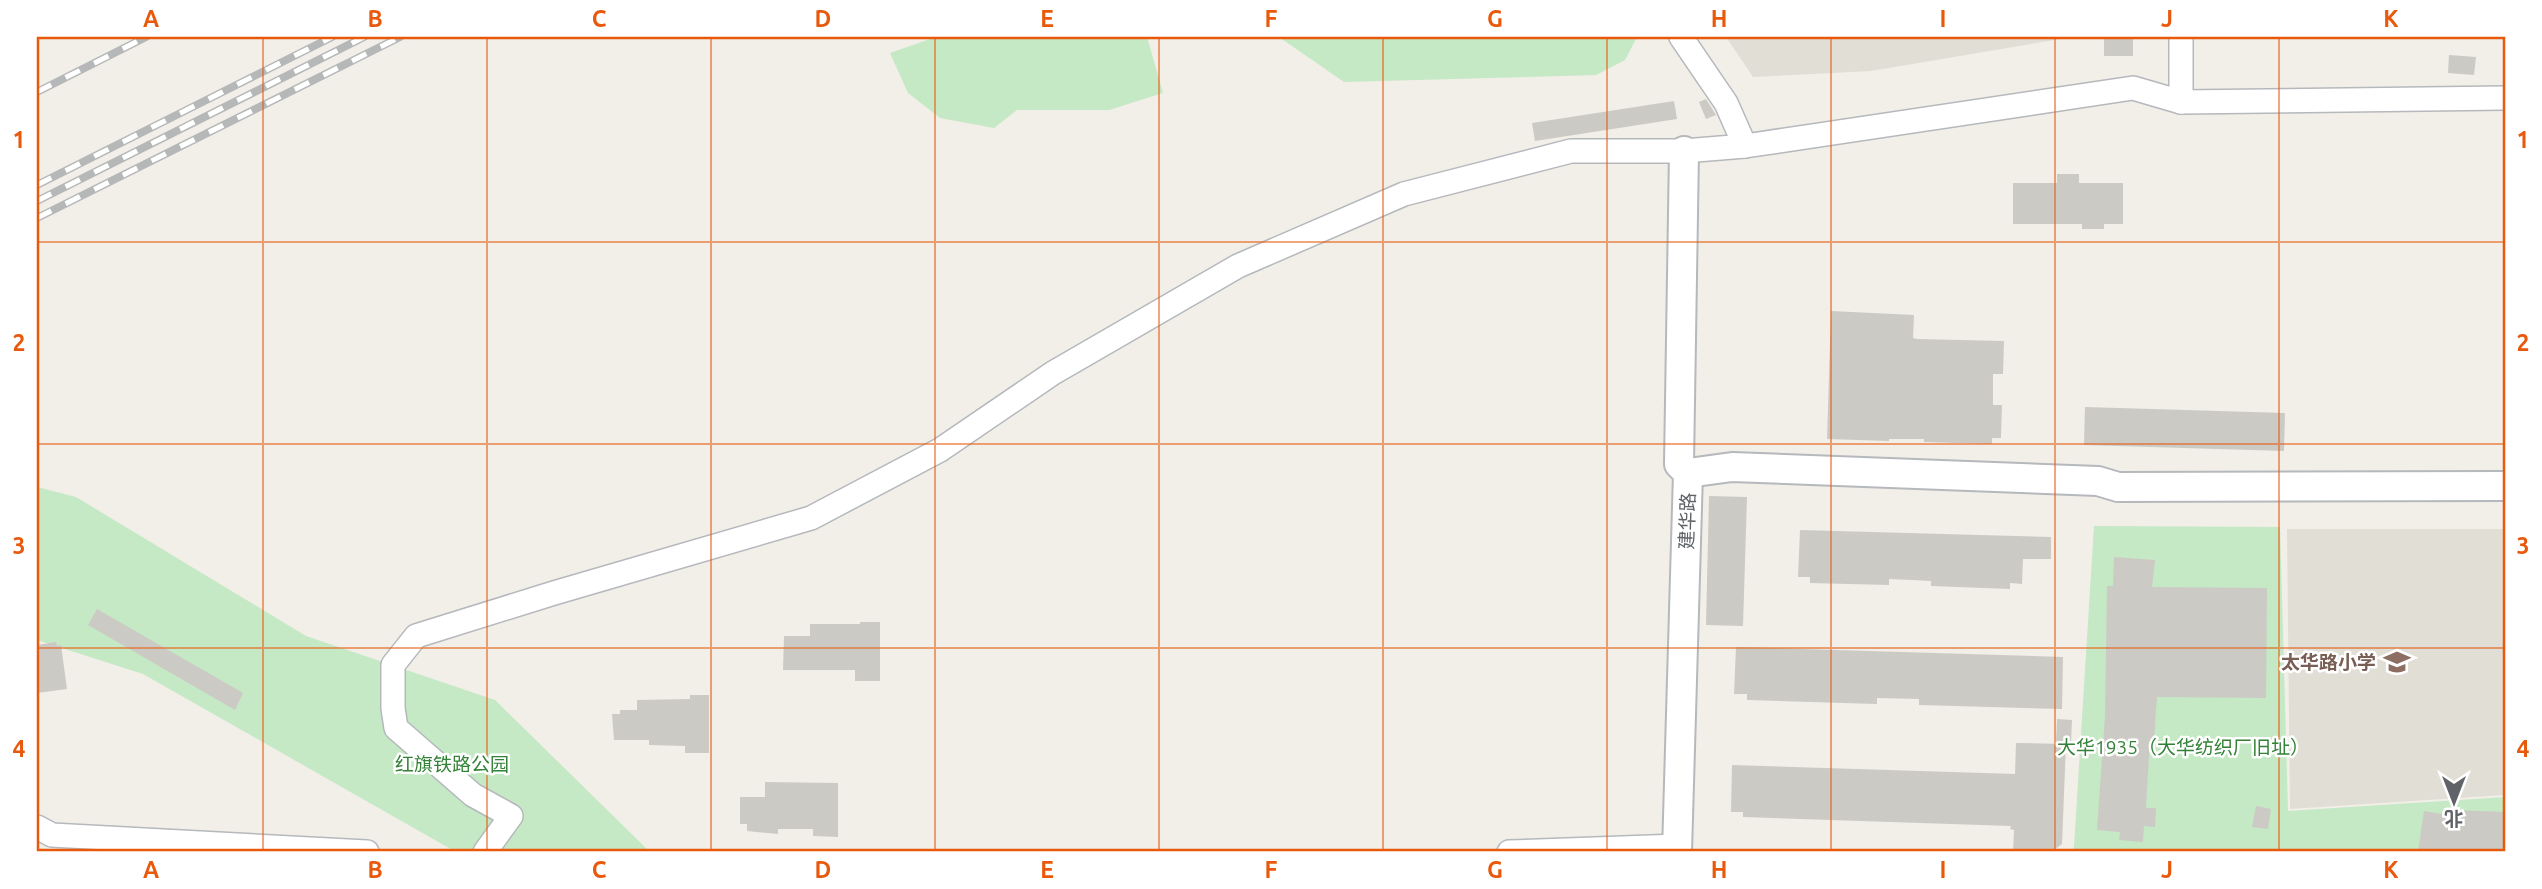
<svg xmlns="http://www.w3.org/2000/svg" width="2542" height="889" font-family="Ubuntu,'Noto Sans SC',sans-serif">
	<style>
		.education { fill: #e1ded6 }
		.green { fill: #c5e8c5 }
		.building { fill: #cccac5 }
		.lines { fill: none; stroke-linecap: round; stroke-linejoin: round }
		.minor-casing { stroke: #b5b8bc; stroke-width: 26 }
		.tertiary-casing { stroke: #b5b8bc; stroke-width: 32 }
		.minor { stroke: #fff; stroke-width: 23 }
		.tertiary { stroke: #fff; stroke-width: 28 }
		.rail-casing { stroke: #b6b7b8; stroke-width: 8 }
		.rail { stroke: #fff; stroke-width: 5; stroke-dasharray: 16; stroke-linecap: butt }
		.grid { fill: none; stroke: #e8590c; stroke-width: 2; stroke-opacity: 0.55 }
		.labels { text-anchor: middle; dominant-baseline: central; stroke-width: 5; stroke-linejoin: round; paint-order: stroke }
		.street-label { font-size: 19px; fill: #5f6368; stroke: #fff }
		.education-label { font-size: 19px; font-weight: bold; fill: #785e54; stroke: #fff; text-anchor: end }
		.park-label { font-size: 19px; fill: #348238; stroke: #fff }
		.neatline { fill: none; stroke: #e8590c; stroke-width: 2.5 }
		.grid-label { font-size: 23px; text-anchor: middle; font-weight: bold; fill: #e8590c }
	</style>
	<rect width="100%" height="100%" fill="#f1efe8"/>
	<g class="education">
		<polygon points="1726,37 2072,37 1871,71 1753,77"/>
		<polygon points="2287,529 2505,529 2505,795 2290,809"/>
	</g>
	<g class="green">
		<polygon points="936,37 1147,37 1163,93 1109,110 1017,110 994,128 940,118 908,93 890,53"/>
		<polygon points="1279,37 1637,37 1625,60 1596,75 1344,82"/>
		<polygon points="37,487 76,497 306,636 495,700 650,852 456,852 143,674 37,640"/>
		<polygon points="2094,526 2280,527 2288,811 2505,797 2505,852 2071,852 2074,847"/>
	</g>
	<g class="building">
		<rect x="2104" y="38" width="29" height="18"/>
		<polygon points="2449,55 2476,57 2474,75 2448,73"/>
		<polygon points="1706,99 1716,115 1706,119 1699,102"/>
		<polygon points="1674,101 1677,119 1535,141 1532,123"/>
		<polygon points="2057,174 2079,174 2079,183 2123,183 2123,224 2104,224 2104,229 2082,229 2082,224 2013,224 2013,183 2057,183"/>
		<polygon points="1831,311 1914,315 1913,338 1917,339 2004,341 2003,374 1993,374 1993,405 2002,405 2001,438 1992,438 1992,444 1924,442 1924,439 1889,439 1889,441 1827,439"/>
		<polygon points="2085,407 2285,413 2284,451 2084,445"/>
		<polygon points="1709,496 1747,497 1743,626 1706,625"/>
		<polygon points="1800,530 2051,537 2051,559 2023,559 2022,584 2010,583 2010,589 1931,586 1931,581 1912,580 1889,579 1889,585 1810,583 1810,577 1798,577"/>
		<polygon points="2114,557 2155,560 2152,587 2267,588 2266,698 2157,697 2154,740 2150,740 2146,808 2156,808 2155,827 2144,826 2143,842 2119,840 2120,832 2097,830 2105,716 2107,586 2113,586"/>
		<polygon points="97,609 243,693 235,710 88,625"/>
		<polygon points="860,622 880,622 880,681 855,681 855,670 783,670 784,636 810,636 810,624 860,624"/>
		<polygon points="56,642 57,646 61,645 67,689 37,693 37,645"/>
		<polygon points="1736,647 2063,657 2062,709 1919,705 1919,699 1877,698 1877,704 1747,700 1747,694 1734,694"/>
		<polygon points="690,695 709,695 709,753 685,753 685,746 649,745 649,740 614,740 612,714 620,714 620,710 637,710 637,700 690,699"/>
		<polygon points="2057,719 2072,720 2071,743 2056,743"/>
		<polygon points="2016,743 2066,744 2062,844 2051,852 2013,852 2014,830 2010,829 2011,826 1743,817 1743,812 1731,812 1732,765 2015,774"/>
		<polygon points="765,782 838,783 838,837 813,836 813,829 778,829 778,834 747,831 747,824 740,824 740,797 765,797"/>
		<polygon points="2256,806 2271,809 2268,829 2252,827"/>
		<polygon points="2455,810 2505,812 2505,852 2418,852 2424,811 2454,816"/>
	</g>
	<g class="lines">
		<g class="minor-casing">
			<g id="minor">
				<polyline points="1681,37 1726,103 1745,146"/>
				<polyline points="2181,37 2181,102"/>
				<polyline points="37,827 52,835 367,852"/>
				<polyline points="485,852 511,816 473,795 396,728 393,708 393,665 416,636 554,593 811,518 940,450 1053,373 1238,266 1404,194 1571,151 1684,151 1745,146 2133,88 2181,102 2505,98"/>
				<polyline points="1509,852 1678,846"/>
			</g>
		</g>
		<g class="tertiary-casing">
			<g id="tertiary">
				<polyline points="1688,473 1732,467 2098,481 2118,487 2505,486"/>
				<polyline points="1677,852 1688,473 1679,464 1684,151"/>
			</g>
		</g>
		<use href="#minor" class="minor"/>
		<use href="#tertiary" class="tertiary"/>
		<g class="rail-casing">
			<g id="rail">
				<polyline points="37,92 146,37"/>
				<polyline points="37,185 332,37"/>
				<polyline points="37,201 364,37"/>
				<polyline points="37,218 400,37"/>
			</g>
		</g>
		<use href="#rail" class="rail"/>
	</g>
	<path class="grid" d="M263,37V852M487,37V852M711,37V852M935,37V852M1159,37V852M1383,37V852M1607,37V852M1831,37V852M2055,37V852M2279,37V852M37,242H2505M37,444H2505M37,648H2505"/>
	<defs>
		<g id="school-bare" transform="scale(2.1)"><path d="M0-5L7-2L0 1L-7-2ZM-4 1L0 2.5L4 1V4Q0 6-4 4Z" fill="#8d6e63" stroke="#fff" stroke-width="2.5" paint-order="stroke"/></g>
	</defs>
	<g fill-rule="evenodd">
		<use href="#school-bare" x="2397" y="662"/>
	</g>
	<g class="labels">
		<g class="street-label">
			<text transform="translate(1687 521) rotate(-88)">建华路</text>
		</g>
		<g class="education-label">
			<text x="2376" y="662">太华路小学</text>
		</g>
		<g class="park-label">
			<text x="2183" y="747">大华1935（大华纺织厂旧址）</text>
			<text x="452" y="764">红旗铁路公园</text>
		</g>
	</g>
	<rect width="2542" height="889" fill="none" stroke="#ffffff" stroke-width="77"/>
	<g transform="translate(2454 802) rotate(180)" stroke="#ffffff" stroke-width="5" paint-order="stroke">
	<path d="M0-5L12 26L0 18L-12 26Z" fill="#5f6368"/>
	<text y="-10" font-size="19" font-weight="bold" text-anchor="middle" fill="#5f6368">北</text>
	</g>
	<rect x="38" y="38" width="2466" height="812" class="neatline"/>
	<g class="grid-label">
		<text x="151" y="27">A</text>
		<text x="375" y="27">B</text>
		<text x="599" y="27">C</text>
		<text x="823" y="27">D</text>
		<text x="1047" y="27">E</text>
		<text x="1271" y="27">F</text>
		<text x="1495" y="27">G</text>
		<text x="1719" y="27">H</text>
		<text x="1943" y="27">I</text>
		<text x="2167" y="27">J</text>
		<text x="2391" y="27">K</text>
		<text x="19" y="148">1</text>
		<text x="2523" y="148">1</text>
		<text x="19" y="351">2</text>
		<text x="2523" y="351">2</text>
		<text x="19" y="554">3</text>
		<text x="2523" y="554">3</text>
		<text x="19" y="757">4</text>
		<text x="2523" y="757">4</text>
		<text x="151" y="878">A</text>
		<text x="375" y="878">B</text>
		<text x="599" y="878">C</text>
		<text x="823" y="878">D</text>
		<text x="1047" y="878">E</text>
		<text x="1271" y="878">F</text>
		<text x="1495" y="878">G</text>
		<text x="1719" y="878">H</text>
		<text x="1943" y="878">I</text>
		<text x="2167" y="878">J</text>
		<text x="2391" y="878">K</text>
	</g>
</svg>
